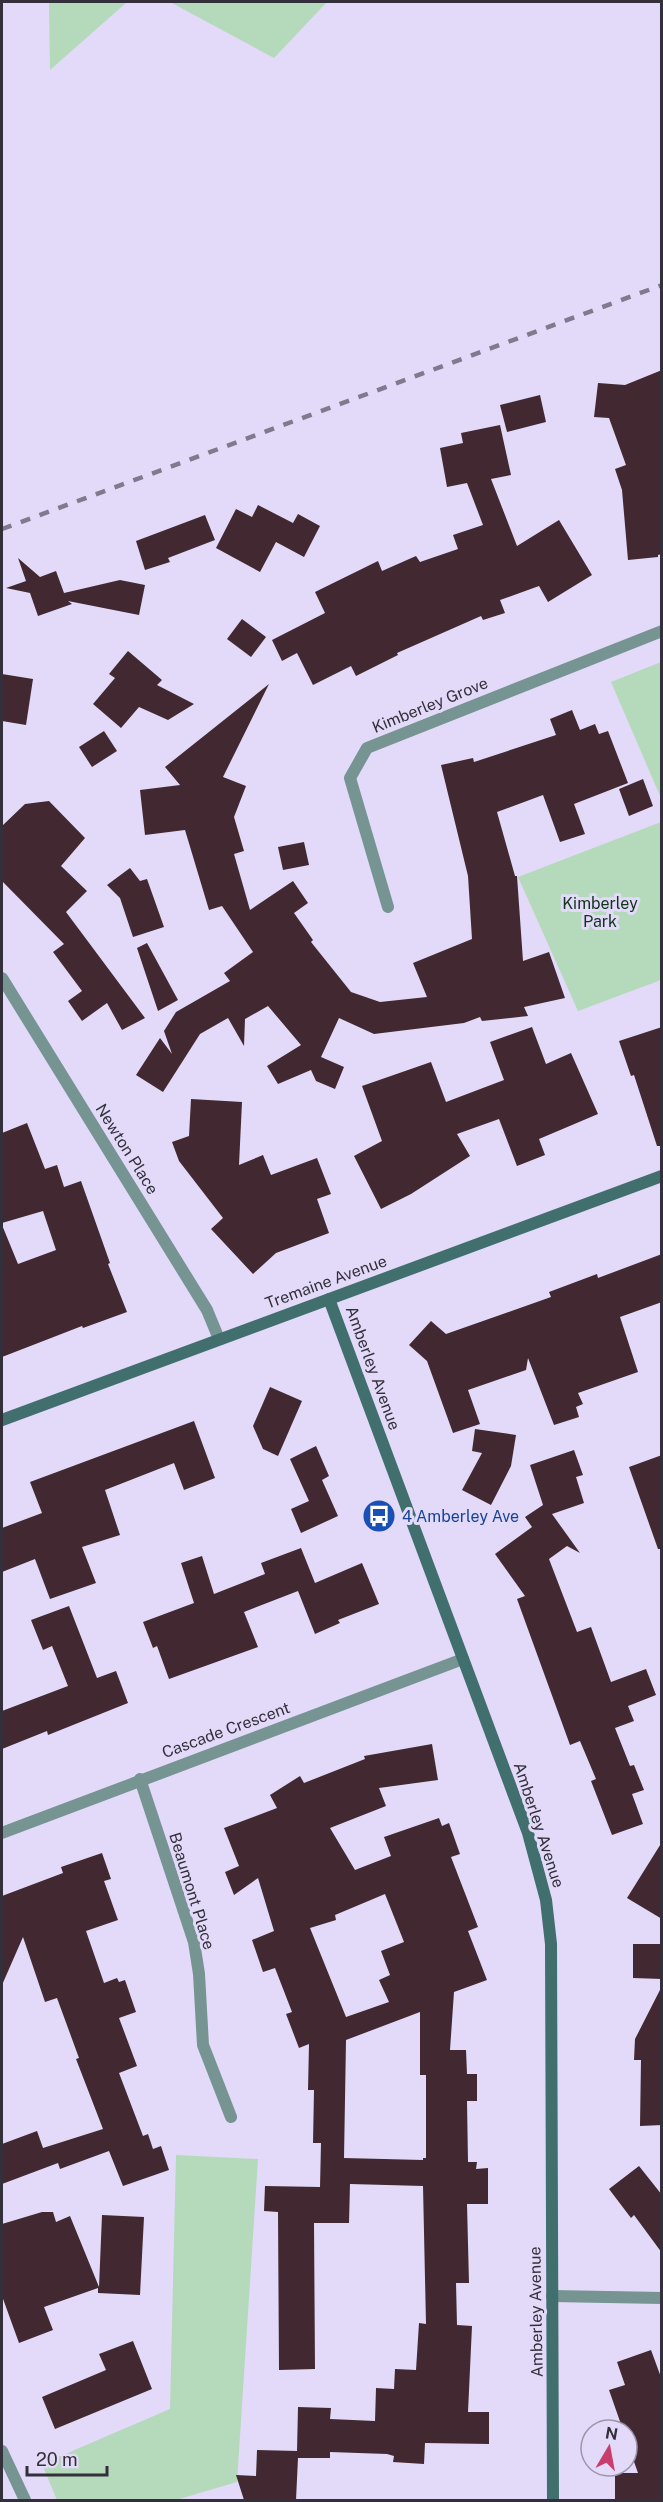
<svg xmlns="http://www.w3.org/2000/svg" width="663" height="2502" font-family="'Public Sans',sans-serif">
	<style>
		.green { fill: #b5d9bb }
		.building { fill: #422931; fill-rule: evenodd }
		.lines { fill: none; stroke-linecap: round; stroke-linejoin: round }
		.street { stroke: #759492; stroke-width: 12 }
		.secondary { stroke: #406f6e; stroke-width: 12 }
		.rail { stroke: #807a8e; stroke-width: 4.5; stroke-dasharray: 10 10; stroke-linecap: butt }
		.labels { text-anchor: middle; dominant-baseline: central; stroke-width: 6; stroke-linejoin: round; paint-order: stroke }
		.street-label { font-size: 16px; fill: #33303b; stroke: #e2daf8 }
		.park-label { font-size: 16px; fill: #0f341a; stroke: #e2daf8 }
		.transit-label { font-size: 16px; fill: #164399; stroke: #e2daf8; text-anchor: start }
	</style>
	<rect width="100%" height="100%" fill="#e2daf8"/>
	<g class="green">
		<polygon points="49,2 127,2 50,70"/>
		<polygon points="170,2 327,2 274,58"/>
		<polygon points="661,662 661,798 611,682"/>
		<polygon points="661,822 661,980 578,1011 518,877"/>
		<polygon points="176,2155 258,2159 237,2482 176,2500 57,2500 42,2464 170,2409"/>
	</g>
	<g class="building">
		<polygon points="662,370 662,554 658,555 658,557 628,560 622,490 615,469 626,465 609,418 594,417 598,383 625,385"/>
		<polygon points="540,395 546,422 507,432 500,405"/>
		<polygon points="500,425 511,475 491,479 517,546 559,520 592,575 548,602 539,586 500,600 505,613 483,620 481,616 397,653 398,655 356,676 351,666 313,685 297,653 282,661 272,640 325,613 315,592 378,561 382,571 416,556 420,562 458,549 453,535 483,525 467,483 447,487 440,448 463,443 461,433"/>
		<polygon points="258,505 293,523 298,514 320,526 304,557 276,542 260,572 216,548 236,509 252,517"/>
		<polygon points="205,515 215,540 168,558 170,562 145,570 136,541"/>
		<polygon points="18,558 40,577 56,571 64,593 120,580 145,585 139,615 68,601 72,604 38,616 30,593 6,588 26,581"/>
		<polygon points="242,619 266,637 251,657 227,639"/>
		<polygon points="128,651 162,680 157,685 194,704 168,720 139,707 121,728 93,704 115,678 109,674"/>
		<polygon points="2,674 33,679 26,725 2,721"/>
		<polygon points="269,684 223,777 246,786 234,817 244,851 234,854 250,910 293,881 308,903 294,913 313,940 311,942 351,992 380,1002 427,997 413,963 472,939 468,876 441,765 473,758 474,762 556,735 550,719 572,710 580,730 595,724 599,734 608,731 628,783 574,804 585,834 560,842 543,795 497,812 515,876 517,876 523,961 549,952 565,998 524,1007 528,1016 482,1021 480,1017 464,1023 374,1034 339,1018 321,1057 344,1067 335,1089 316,1081 311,1070 278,1084 267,1066 301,1045 268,1006 245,1019 244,1046 228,1018 200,1034 163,1092 136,1075 160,1038 172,1054 164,1031 176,1012 230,981 224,973 253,952 222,906 209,910 185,830 145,835 140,790 180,785 165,767"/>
		<polygon points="104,731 117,751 92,767 79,747"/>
		<polygon points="643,779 653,806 629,816 619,789"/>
		<polygon points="49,801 85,838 61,866 87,891 66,912 145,1018 122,1030 107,1003 82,1021 68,1001 82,991 53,952 64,944 2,881 2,826 25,804"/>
		<polygon points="304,842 309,865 283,870 278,847"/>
		<polygon points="130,868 140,881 147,879 164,927 133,937 120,898 107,885"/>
		<polygon points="147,943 178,1000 158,1011 137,948"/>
		<polygon points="532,1027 546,1064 571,1053 598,1114 539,1139 545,1155 517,1166 499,1119 457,1134 470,1156 411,1194 381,1209 354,1156 382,1141 362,1086 431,1062 446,1102 504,1080 490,1042"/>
		<polygon points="662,1027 662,1146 657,1146 634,1075 631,1076 619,1041"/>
		<polygon points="191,1099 242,1102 239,1165 263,1155 271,1175 317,1158 331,1194 317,1199 329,1233 276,1253 253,1274 211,1229 223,1218 179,1161 172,1142 189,1136"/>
		<polygon points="27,1123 45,1169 57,1165 64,1187 81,1181 110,1263 108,1264 127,1312 83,1328 82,1326 2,1357 2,1225 18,1264 56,1250 43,1211 2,1223 2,1133"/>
		<polygon points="662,1254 662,1302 620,1317 638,1372 578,1393 583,1404 576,1407 579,1417 554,1425 528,1358 526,1370 468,1390 480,1424 453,1433 427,1361 409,1345 431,1321 446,1334 551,1297 549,1292 597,1274 598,1278"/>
		<polygon points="270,1387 302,1401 278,1456 263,1449 253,1426"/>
		<polygon points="194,1421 215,1478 184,1490 174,1463 105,1490 120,1535 82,1547 96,1583 50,1599 35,1559 2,1572 2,1528 42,1513 30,1482"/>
		<polygon points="475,1429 516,1435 511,1466 491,1505 462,1490 482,1453 472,1451"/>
		<polygon points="316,1446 329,1476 322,1480 338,1516 301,1533 291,1509 309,1501 290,1459"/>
		<polygon points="574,1450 583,1475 576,1477 584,1503 552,1514 580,1553 567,1546 549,1559 577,1632 591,1627 611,1682 646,1669 656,1695 628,1706 634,1721 615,1728 630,1766 634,1765 644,1790 632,1794 643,1824 612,1835 591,1781 596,1779 580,1741 570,1745 517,1599 525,1596 495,1554 532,1527 525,1517 543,1505 530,1465"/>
		<polygon points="662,1455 662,1549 658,1549 629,1467"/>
		<polygon points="301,1548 315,1583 362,1563 379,1604 338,1620 340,1623 315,1634 298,1591 244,1612 258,1647 169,1679 157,1646 153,1648 143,1622 194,1603 181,1563 202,1556 214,1594 265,1574 261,1563"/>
		<polygon points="69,1606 97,1678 116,1671 128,1703 48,1735 47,1731 2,1749 2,1711 68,1686 52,1646 43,1650 31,1620"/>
		<path d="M432,1744L438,1780L379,1788L386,1806L330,1828L355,1870L391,1856L384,1837L439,1818L442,1826L449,1823L460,1854L451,1857L478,1927L468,1931L487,1980L454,1992L450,2050H466L467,2074H477V2101H467L468,2162H477L476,2169L488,2168V2204H467L469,2283H456L457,2325L472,2326L468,2412H489V2444L425,2443L424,2464L393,2462L394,2456L387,2454L330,2452V2458H298L296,2500H244L236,2475L256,2476L257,2450L297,2451L298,2407L331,2408L330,2419L375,2421L376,2388L394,2389L395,2369L416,2370L419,2323L426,2324L423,2186L350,2184L349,2223H314L315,2369L279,2370L278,2212L264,2211L265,2186L320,2187L321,2143H313L314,2090H308L309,2044L299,2048L286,2014L292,2012L275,1968L263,1972L252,1940L274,1931L258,1878L234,1895L225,1872L239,1866L224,1828L277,1808L270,1795L300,1776L304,1783L365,1759L364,1756ZM385,1894L404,1942L381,1951L390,1975L379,1980L389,2002L346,2017L310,1928L336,1920L335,1915ZM420,2012V2075H426V2158H423V2160L344,2158L346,2040Z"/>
		<polygon points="662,1842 662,1919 627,1898"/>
		<polygon points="102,1853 111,1879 104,1881 118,1920 86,1931 104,1983 117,1978 119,1982 125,1980 136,2012 119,2018 137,2066 119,2073 143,2136 148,2134 153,2149 161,2146 169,2170 123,2186 109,2151 60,2169 58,2163 2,2184 2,2144 37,2131 43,2148 103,2129 76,2059 79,2058 57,1998 45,2002 23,1937 2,1985 2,1896 63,1873 61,1867"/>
		<polygon points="633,1944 662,1944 662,1979 633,1978"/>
		<polygon points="662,1986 662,2125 640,2126 641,2060 634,2060 635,2039"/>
		<polygon points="639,2166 662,2195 662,2253 634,2215 631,2218 609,2189"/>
		<polygon points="42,2212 53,2212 56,2222 70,2216 99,2287 102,2215 144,2217 140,2295 98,2293 98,2288 44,2307 53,2330 19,2343 2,2296 2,2224"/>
		<polygon points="133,2341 152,2389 55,2429 42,2397 106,2370 99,2354"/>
		<polygon points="651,2350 662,2380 662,2500 615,2500 615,2473 638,2473 627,2442 627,2430 623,2430 609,2390 625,2385 617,2362"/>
	</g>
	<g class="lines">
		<g class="street">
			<polyline points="388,907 350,778 367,748 662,631"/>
			<polyline points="2,978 207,1310 219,1339"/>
			<polyline points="140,1779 194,1942 199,1974 203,2045 231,2117"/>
			<polyline points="2,1833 463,1659"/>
			<polyline points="552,2296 662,2298"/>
			<polyline points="2,2451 25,2500"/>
		</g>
		<g class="secondary">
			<polyline points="329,1299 528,1833 546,1900 551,1944 553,2500"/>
			<polyline points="2,1420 662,1176"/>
		</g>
		<polyline class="rail" points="2,529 662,285"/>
	</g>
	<defs>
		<g id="bus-disc" transform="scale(1.725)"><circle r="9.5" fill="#1a4fb4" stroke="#e2daf8"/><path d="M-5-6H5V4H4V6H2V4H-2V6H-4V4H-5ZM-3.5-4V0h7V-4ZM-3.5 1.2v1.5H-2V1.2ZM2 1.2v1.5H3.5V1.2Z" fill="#fff"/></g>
	</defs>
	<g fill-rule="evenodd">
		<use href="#bus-disc" x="379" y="1516"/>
	</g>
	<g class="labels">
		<g class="street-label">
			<text transform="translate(430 705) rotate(-22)">Kimberley Grove</text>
			<text transform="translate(127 1149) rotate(58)">Newton Place</text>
			<text transform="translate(326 1282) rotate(-20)">Tremaine Avenue</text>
			<text transform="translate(373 1368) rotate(70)">Amberley Avenue</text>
			<text transform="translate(226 1730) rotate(-20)">Cascade Crescent</text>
			<text transform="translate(539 1825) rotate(72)">Amberley Avenue</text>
			<text transform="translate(192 1891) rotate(73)">Beaumont Place</text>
			<text transform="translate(536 2312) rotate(-91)">Amberley Avenue</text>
		</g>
		<g class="park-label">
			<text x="600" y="903">Kimberley<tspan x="600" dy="18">Park</tspan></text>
		</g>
		<g class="transit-label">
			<text x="402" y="1516">4 Amberley Ave</text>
		</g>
	</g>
	<rect width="663" height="2502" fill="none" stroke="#33303b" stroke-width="6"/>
	<g transform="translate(609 2448) rotate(10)"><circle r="28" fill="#e2daf8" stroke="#9c96ac" stroke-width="1.5"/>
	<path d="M0-4.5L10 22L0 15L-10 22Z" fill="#c93d6d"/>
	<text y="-9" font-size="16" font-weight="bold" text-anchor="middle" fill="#33303b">N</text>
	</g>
	<path d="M27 2466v9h80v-9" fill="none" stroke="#33303b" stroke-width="3"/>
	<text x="36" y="2466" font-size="18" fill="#33303b" stroke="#e2daf8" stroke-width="4.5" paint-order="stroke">20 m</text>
</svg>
